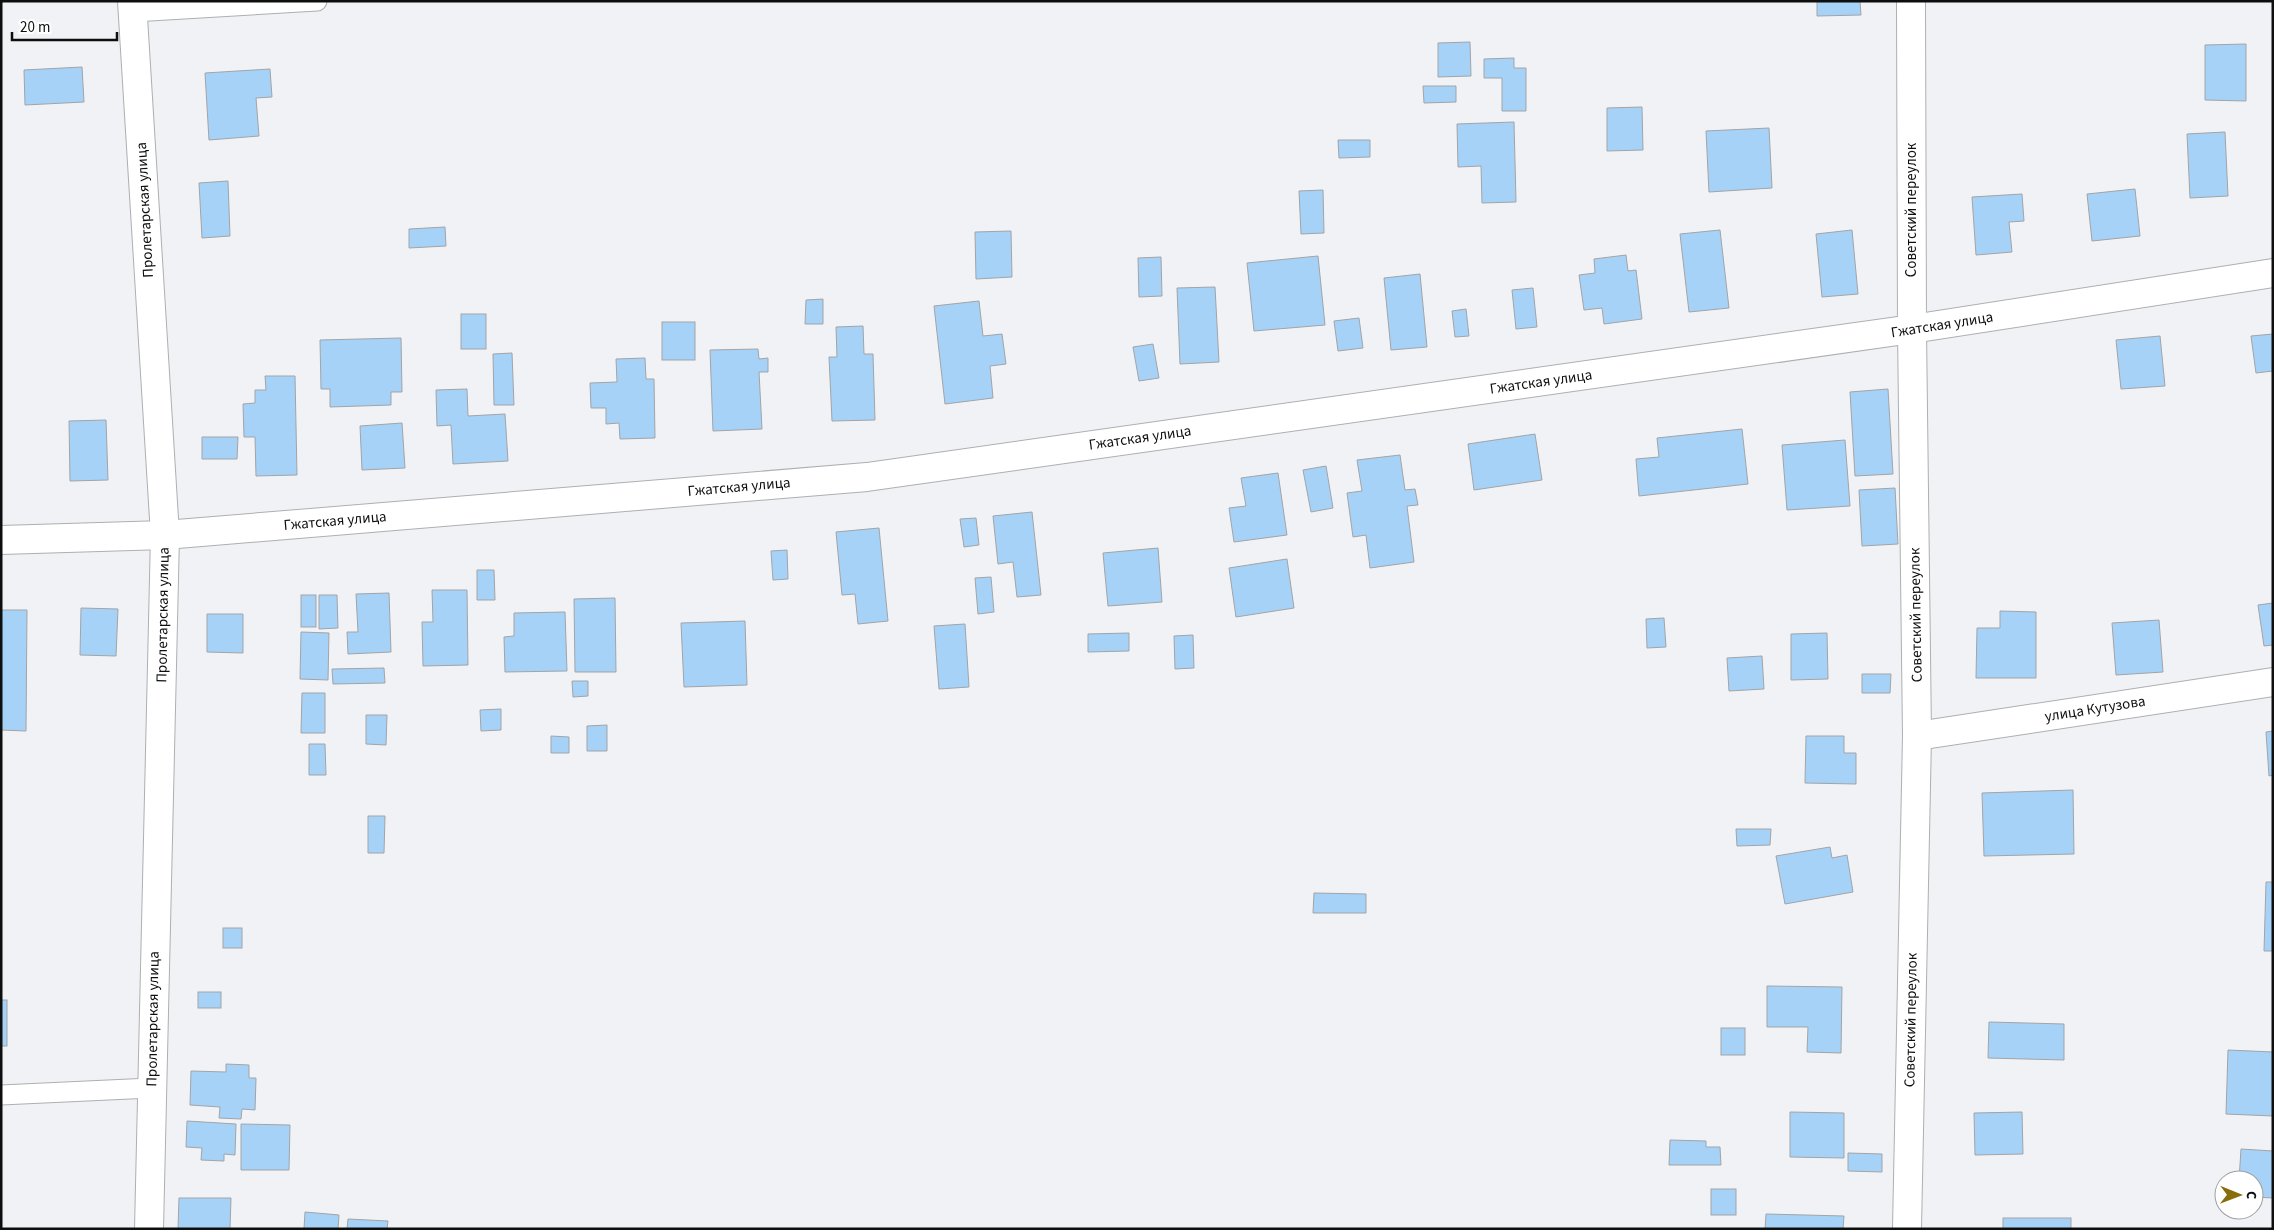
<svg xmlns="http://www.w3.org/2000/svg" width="2274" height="1230" font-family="'Source Sans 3',sans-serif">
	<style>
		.building { fill: #a6d2f8; stroke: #a2a4a7 }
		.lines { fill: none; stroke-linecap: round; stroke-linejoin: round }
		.lane-casing { stroke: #adafb1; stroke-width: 21 }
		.street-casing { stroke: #adafb1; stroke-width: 30 }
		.lane { stroke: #fff; stroke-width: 19 }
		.street { stroke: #fff; stroke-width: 28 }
		.labels { text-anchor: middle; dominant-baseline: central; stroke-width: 4.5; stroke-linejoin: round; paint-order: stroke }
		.street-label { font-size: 15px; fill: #0d0e0e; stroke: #fff }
	</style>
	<rect width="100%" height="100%" fill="#f0f2f5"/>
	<g class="building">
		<polygon points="1817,1 1860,1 1861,15 1817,16"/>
		<polygon points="1470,42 1471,76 1438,77 1438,43"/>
		<polygon points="2246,44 2246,101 2205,100 2205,45"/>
		<polygon points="1514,58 1514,68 1526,68 1526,111 1502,111 1502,78 1484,78 1484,59"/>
		<polygon points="82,67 84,102 25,105 24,70"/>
		<polygon points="270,69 272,97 256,98 259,136 209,140 205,73"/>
		<polygon points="1423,86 1456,86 1456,102 1424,103"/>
		<polygon points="1642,107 1643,150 1607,151 1607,108"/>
		<polygon points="1514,122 1516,202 1482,203 1481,166 1458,167 1457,124"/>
		<polygon points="1769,128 1772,188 1709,192 1706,131"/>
		<polygon points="2225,132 2228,196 2190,198 2187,134"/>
		<polygon points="1338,140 1370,140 1370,157 1339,158"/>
		<polygon points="228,181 230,236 202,238 199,183"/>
		<polygon points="2135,189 2140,236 2092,241 2087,194"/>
		<polygon points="1323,190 1324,233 1301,234 1299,191"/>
		<polygon points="2022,194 2024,221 2009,222 2012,252 1976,255 1972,197"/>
		<polygon points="445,227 446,246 409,248 409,229"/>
		<polygon points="1720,230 1729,308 1689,312 1680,234"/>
		<polygon points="1852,230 1858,294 1822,297 1816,234"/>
		<polygon points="1011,231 1012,277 976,279 975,232"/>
		<polygon points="1626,255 1628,271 1636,270 1642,319 1604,324 1602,308 1584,310 1579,275 1595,273 1594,259"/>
		<polygon points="1318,256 1325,325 1254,331 1247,263"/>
		<polygon points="1161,257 1162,296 1139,297 1138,258"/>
		<polygon points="1420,274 1427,347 1391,350 1384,278"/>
		<polygon points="1215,287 1219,362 1180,364 1177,288"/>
		<polygon points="1533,288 1537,327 1516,329 1512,290"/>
		<polygon points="823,299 823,324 805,324 806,300"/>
		<polygon points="979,301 983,336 1002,334 1006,364 990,366 993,398 945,404 934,306"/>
		<polygon points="1466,309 1469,336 1455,337 1452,311"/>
		<rect x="461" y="314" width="25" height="35"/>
		<polygon points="1359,318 1363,348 1338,351 1334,321"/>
		<rect x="662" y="322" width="33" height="38"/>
		<polygon points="863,326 864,354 873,354 875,420 832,421 829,357 837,357 836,327"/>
		<polygon points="2273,334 2273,371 2256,373 2251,336"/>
		<polygon points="2160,336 2165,386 2121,389 2116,340"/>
		<polygon points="401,338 402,392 391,392 391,405 330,407 330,389 321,389 320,340"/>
		<polygon points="1153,344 1159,378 1139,381 1133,347"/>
		<polygon points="758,349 759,359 768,358 768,372 759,372 762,429 713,431 710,350"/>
		<polygon points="512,353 514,405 494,405 493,354"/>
		<polygon points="645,358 646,379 654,379 655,438 620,439 619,423 606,424 606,408 591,408 590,383 617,382 616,359"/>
		<polygon points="265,376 295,376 297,475 256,476 255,437 244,437 243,404 255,403 255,390 266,390"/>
		<polygon points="467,389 468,416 505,414 508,461 453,464 451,425 437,426 436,390"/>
		<polygon points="1888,389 1893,474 1855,476 1850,392"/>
		<polygon points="106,420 108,480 70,481 69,421"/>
		<polygon points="402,423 405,468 362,470 360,426"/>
		<polygon points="1742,429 1748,484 1639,496 1636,459 1659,457 1657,438"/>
		<polygon points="1535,434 1542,480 1474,490 1468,444"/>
		<polygon points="202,437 238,437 237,459 202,459"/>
		<polygon points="1845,440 1850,506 1787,510 1782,445"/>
		<polygon points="1400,455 1405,490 1415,489 1418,505 1407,506 1414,562 1370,568 1366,535 1353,537 1347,493 1362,491 1357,460"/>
		<polygon points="1326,466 1333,508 1311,512 1303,470"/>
		<polygon points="1278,473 1287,535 1234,542 1229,508 1246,506 1241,478"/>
		<polygon points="1895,488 1898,544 1862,546 1859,490"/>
		<polygon points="1032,512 1041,595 1017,597 1013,562 998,564 993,516"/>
		<polygon points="976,518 979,545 964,547 960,519"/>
		<polygon points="879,528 888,621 858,624 855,594 842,595 836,532"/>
		<polygon points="1158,548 1162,602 1108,606 1103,553"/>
		<polygon points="787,550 788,579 773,580 771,551"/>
		<polygon points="1287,559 1294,608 1236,617 1229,568"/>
		<polygon points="477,570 494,570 495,600 477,600"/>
		<polygon points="991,577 994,612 978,614 975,578"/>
		<polygon points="432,590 467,590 468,665 423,666 422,622 433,622"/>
		<polygon points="389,593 391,652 348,654 347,632 358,632 356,594"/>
		<rect x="301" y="595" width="15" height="32"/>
		<polygon points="319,595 337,595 338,628 319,629"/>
		<polygon points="615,598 616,672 575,672 574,599"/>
		<polygon points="2273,603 2273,645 2264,646 2258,605"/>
		<polygon points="81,608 118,609 116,656 80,655"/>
		<polygon points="1,610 27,610 26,731 1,730"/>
		<polygon points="2000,611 2036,612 2036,678 1976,678 1977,628 2000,628"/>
		<polygon points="565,612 567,671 505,672 504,637 514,636 514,613"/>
		<polygon points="207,614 243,614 243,653 207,652"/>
		<polygon points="1664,618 1666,647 1647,648 1646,619"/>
		<polygon points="2159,620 2163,672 2116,675 2112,623"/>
		<polygon points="745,621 747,685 684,687 681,623"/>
		<polygon points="965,624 969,687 939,689 934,626"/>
		<polygon points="301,632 329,633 328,680 300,679"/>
		<polygon points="1129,633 1129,651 1088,652 1088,634"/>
		<polygon points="1827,633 1828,679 1791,680 1791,634"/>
		<polygon points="1193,635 1194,668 1175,669 1174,636"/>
		<polygon points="1762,656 1764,689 1729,691 1727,658"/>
		<polygon points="384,668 385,683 333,684 332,669"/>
		<polygon points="1862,674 1891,674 1890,693 1862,693"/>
		<polygon points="572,681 588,681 588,696 573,697"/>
		<polygon points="302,693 325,693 325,733 301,733"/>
		<polygon points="501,709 501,730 481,731 480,710"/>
		<polygon points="366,715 387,715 386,745 366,744"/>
		<polygon points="607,725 607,751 587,751 587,726"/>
		<polygon points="2273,731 2273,775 2269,776 2266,732"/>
		<polygon points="551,736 569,737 569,753 551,753"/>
		<polygon points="1806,736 1844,736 1844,753 1856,753 1856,784 1805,783"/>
		<polygon points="309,744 325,744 326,775 309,775"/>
		<polygon points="2073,790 2074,854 1984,856 1982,793"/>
		<polygon points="368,816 385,816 384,853 368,853"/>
		<polygon points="1736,829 1771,829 1770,845 1737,846"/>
		<polygon points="1830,847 1832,858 1847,855 1853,892 1785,904 1776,856"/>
		<polygon points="2266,882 2273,882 2273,951 2264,951"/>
		<polygon points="1314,893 1366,894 1366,913 1313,913"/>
		<rect x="223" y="928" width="19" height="20"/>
		<polygon points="1767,986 1842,987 1841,1053 1807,1052 1808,1027 1767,1027"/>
		<rect x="198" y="992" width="23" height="16"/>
		<rect x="1" y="1000" width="6" height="46"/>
		<polygon points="1989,1022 2064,1024 2064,1060 1988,1058"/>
		<rect x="1721" y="1028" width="24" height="27"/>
		<polygon points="2228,1050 2273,1052 2273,1116 2226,1114"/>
		<polygon points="226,1064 249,1065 249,1078 256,1078 255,1110 242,1109 241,1119 219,1118 220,1107 190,1105 191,1071 226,1072"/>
		<polygon points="1790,1112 1844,1113 1844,1158 1790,1157"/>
		<polygon points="2022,1112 2023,1154 1975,1155 1974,1113"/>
		<polygon points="187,1121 236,1124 235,1155 224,1154 224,1161 201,1160 202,1148 186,1147"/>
		<polygon points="241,1124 290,1125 289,1170 241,1170"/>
		<polygon points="1670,1140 1706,1141 1706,1147 1720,1147 1721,1165 1669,1165"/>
		<polygon points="2241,1149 2273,1151 2273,1198 2254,1197 2254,1180 2239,1180"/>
		<polygon points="1848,1153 1882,1154 1882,1172 1848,1171"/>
		<rect x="1711" y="1189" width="25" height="26"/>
		<polygon points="179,1198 231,1198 230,1229 178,1229"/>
		<polygon points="305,1212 339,1215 338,1229 304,1229"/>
		<polygon points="1766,1214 1844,1216 1843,1229 1765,1229"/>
		<rect x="2003" y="1218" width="68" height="11"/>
		<polygon points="348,1219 388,1221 387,1229 347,1229"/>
	</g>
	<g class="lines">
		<g class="lane-casing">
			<g id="lane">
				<polyline points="133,12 317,1"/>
				<polyline points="1,1095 151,1088"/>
			</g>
		</g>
		<g class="street-casing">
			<g id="street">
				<polyline points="132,1 165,535 149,1229"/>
				<polyline points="1,540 165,535 867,477 1912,329 2273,273"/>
				<polyline points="1917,736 2273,682"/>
				<polyline points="1907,1229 1917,736 1912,329 1911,1"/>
			</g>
		</g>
		<use href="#lane" class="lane"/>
		<use href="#street" class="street"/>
	</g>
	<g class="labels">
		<g class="street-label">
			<text transform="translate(145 210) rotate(-93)">Пролетарская улица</text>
			<text transform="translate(1911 210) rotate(-90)">Советский переулок</text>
			<text transform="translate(1942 325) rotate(-9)">Гжатская улица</text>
			<text transform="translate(1541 382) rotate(-8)">Гжатская улица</text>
			<text transform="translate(1140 438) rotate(-8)">Гжатская улица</text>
			<text transform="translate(739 487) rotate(-5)">Гжатская улица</text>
			<text transform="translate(335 521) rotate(-5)">Гжатская улица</text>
			<text transform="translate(163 615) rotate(-89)">Пролетарская улица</text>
			<text transform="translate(1916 615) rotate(-91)">Советский переулок</text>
			<text transform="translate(2095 709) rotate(-9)">улица Кутузова</text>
			<text transform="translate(153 1019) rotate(-89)">Пролетарская улица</text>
			<text transform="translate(1911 1020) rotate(-89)">Советский переулок</text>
		</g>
	</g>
	<rect width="2274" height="1230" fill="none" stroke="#0d0e0e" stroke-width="5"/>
	<g transform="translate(2239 1195) rotate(91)"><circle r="24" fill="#ffffff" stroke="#9e9f9f"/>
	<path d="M0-4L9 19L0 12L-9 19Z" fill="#896c0b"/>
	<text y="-8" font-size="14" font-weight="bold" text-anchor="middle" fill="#0d0e0e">С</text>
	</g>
	<path d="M12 32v8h105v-8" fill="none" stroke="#0d0e0e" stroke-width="2.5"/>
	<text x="20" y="32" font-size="15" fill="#0d0e0e" stroke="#ffffff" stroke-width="4" paint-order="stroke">20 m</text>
</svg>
